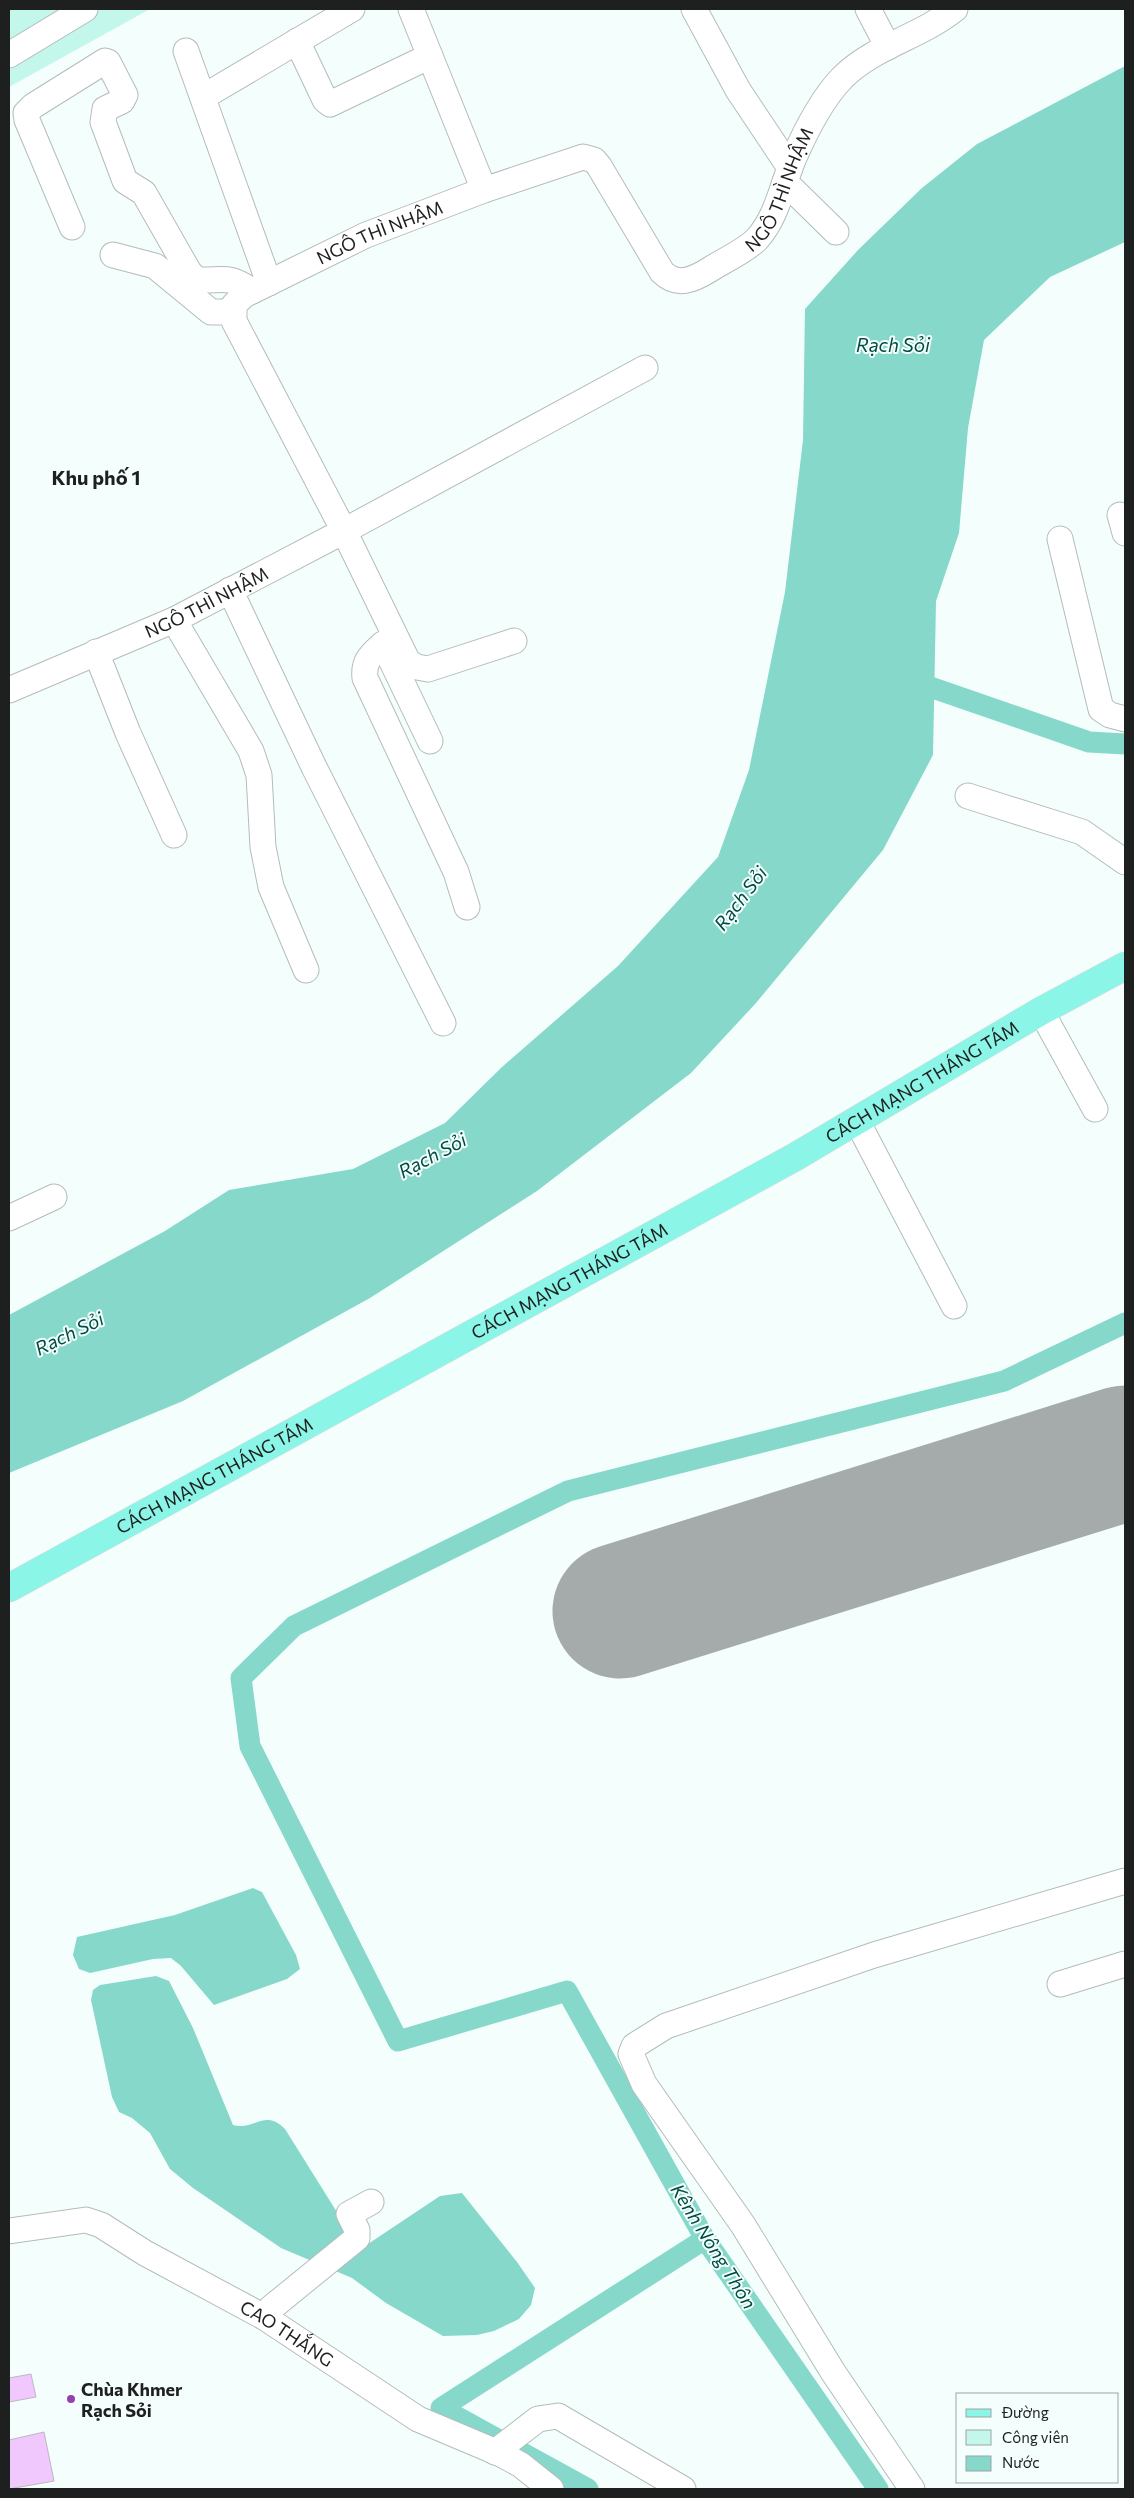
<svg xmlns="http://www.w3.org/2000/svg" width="1134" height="2498" font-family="Commissioner,sans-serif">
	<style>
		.green { fill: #c3f7ec }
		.water { fill: #86d8ca }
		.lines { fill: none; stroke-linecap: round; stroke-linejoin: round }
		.canal { stroke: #86d8ca; stroke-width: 21 }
		.runway { stroke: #a4abaa; stroke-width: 135 }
		.building { fill: #f0c8fe; stroke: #bdb8be }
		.minor-casing { stroke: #b4bcba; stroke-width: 27 }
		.major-casing { stroke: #dbdbdb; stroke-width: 29 }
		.minor { stroke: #fff; stroke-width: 25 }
		.major { stroke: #8bf5e7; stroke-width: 28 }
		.poi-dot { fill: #9440ae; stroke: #f4fefc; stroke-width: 2 }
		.labels { text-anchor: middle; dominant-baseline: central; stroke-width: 4; stroke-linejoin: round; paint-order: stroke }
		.street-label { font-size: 18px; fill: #1d201f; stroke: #f4fefc }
		.poi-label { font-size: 18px; font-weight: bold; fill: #1d201f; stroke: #f4fefc; text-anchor: start }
		.water-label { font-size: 19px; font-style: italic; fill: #004c43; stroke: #f4fefc }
		.quarter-label { font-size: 20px; font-weight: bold; fill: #1d201f; stroke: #f4fefc }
	</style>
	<rect width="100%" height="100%" fill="#f4fefc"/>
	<polygon class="green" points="9,9 150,9 9,87"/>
	<g class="water">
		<polygon points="1125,66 1125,242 1050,277 984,340 968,428 959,533 936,601 933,755 883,850 756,1003 691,1073 537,1191 370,1298 183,1401 9,1473 9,1315 165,1231 229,1190 353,1169 445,1123 502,1067 618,966 718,857 749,770 785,592 803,440 805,309 858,250 922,188 977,144"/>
		<polygon points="253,1888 262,1892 296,1955 300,1969 287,1979 214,2005 181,1966 171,1958 153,1959 90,1973 79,1969 73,1955 77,1937 175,1915"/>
		<path d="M156,1976L169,1981L193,2028L233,2125C254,2131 265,2108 285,2129L350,2233L365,2246L440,2196L462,2193L517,2262L535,2288L531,2305L519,2319L494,2331L477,2335L443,2336L386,2303L352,2278L281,2248L193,2188L170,2169L150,2133L132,2118L119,2112L112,2097L91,2000L93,1990L100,1985Z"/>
	</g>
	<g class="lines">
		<g class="canal">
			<polyline points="907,679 1089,742 1125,744"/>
			<polyline points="588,2489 441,2408 705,2239"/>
			<polyline points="878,2489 705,2239 567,1991 398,2041 250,1746 241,1678 294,1626 568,1491 1004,1381 1125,1323"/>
		</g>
		<polyline class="runway" points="620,1611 1125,1453"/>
	</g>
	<g class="building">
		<polygon points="31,2374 36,2397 9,2402 9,2378"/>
		<polygon points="44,2432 54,2481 9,2489 9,2440"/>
	</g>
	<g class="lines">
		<g class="minor-casing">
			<g id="minor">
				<polyline points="411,9 484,190"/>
				<polyline points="694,9 738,90 790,168"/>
				<polyline points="868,9 888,47"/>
				<polyline points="297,41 325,100 330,104 430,56"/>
				<polyline points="186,51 269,283"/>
				<polyline points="9,55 85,9"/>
				<polyline points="203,97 352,9"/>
				<polyline points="785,182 836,232"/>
				<path d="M72,227L27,120L26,113L33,106L105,61L108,62L125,95L122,101L105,109L103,122L125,181L144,193L189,272L197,280C225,281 226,274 252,291"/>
				<polyline points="113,255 155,266 211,312 233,312"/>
				<polyline points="1120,515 1125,533"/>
				<polyline points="1060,539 1101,709 1110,715 1125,719"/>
				<polyline points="230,590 314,767 443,1023"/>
				<polyline points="174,620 251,751 259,775 263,847 271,887 306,970"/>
				<polyline points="514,641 428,669 417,667 408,662 344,531 645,368"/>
				<path d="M383,644C371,655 363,661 365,678L456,872L467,907"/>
				<polyline points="384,645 430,741"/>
				<polyline points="96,652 128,733 174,835"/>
				<path id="s1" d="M9,690L174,620L344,531L234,321V305L244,295L366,235L484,190L583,157L594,160L599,166L662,272C677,287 693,280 709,270C723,261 747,250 757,239C777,217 782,186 793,160C805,132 821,100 842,78C874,46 920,37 955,9"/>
				<polyline points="968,796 1082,832 1125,862"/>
				<polyline points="1041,1011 1095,1109"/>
				<polyline points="857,1121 954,1306"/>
				<polyline points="9,1218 54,1197"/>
				<polyline points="1060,1984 1125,1964"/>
				<path id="s2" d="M9,2231L86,2220L101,2225L145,2253L264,2317L418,2419L501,2454L521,2465L551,2489"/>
				<polyline points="264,2317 271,2308 357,2238 357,2230 349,2214 371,2202"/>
				<polyline points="495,2452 538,2419 558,2416 683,2489"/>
				<polyline points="912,2489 833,2372 743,2225 644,2084 631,2054 634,2046 666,2026 874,1955 1125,1881"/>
			</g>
		</g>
		<g class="major-casing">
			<g id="major">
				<path id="s3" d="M9,1588L795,1157L1041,1011L1125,966"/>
			</g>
		</g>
		<use href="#minor" class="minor"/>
		<use href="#major" class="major"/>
	</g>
	<circle class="poi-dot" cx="71" cy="2399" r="5"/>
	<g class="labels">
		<g class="street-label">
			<text stroke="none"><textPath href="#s1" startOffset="1311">NGÔ THÌ NHẬM</textPath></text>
			<text stroke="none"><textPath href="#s1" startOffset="788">NGÔ THÌ NHẬM</textPath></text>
			<text stroke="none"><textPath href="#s1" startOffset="216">NGÔ THÌ NHẬM</textPath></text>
			<text stroke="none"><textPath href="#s3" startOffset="1044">CÁCH MẠNG THÁNG TÁM</textPath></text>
			<text stroke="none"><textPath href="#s3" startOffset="639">CÁCH MẠNG THÁNG TÁM</textPath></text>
			<text stroke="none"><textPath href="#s3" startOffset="234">CÁCH MẠNG THÁNG TÁM</textPath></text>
			<text stroke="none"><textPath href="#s2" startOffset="309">CAO THẮNG</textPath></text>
		</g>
		<g class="poi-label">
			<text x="81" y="2389">Chùa Khmer<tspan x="81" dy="21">Rạch Sỏi</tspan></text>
		</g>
		<g class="water-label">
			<text x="893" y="344">Rạch Sỏi</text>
			<text transform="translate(740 898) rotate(-53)">Rạch Sỏi</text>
			<text transform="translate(432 1155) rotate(-28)">Rạch Sỏi</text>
			<text transform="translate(69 1333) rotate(-26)">Rạch Sỏi</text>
			<text transform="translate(714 2246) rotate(58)">Kênh Nông Thôn</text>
		</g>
		<g class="quarter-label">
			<text x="96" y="477">Khu phố 1</text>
		</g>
	</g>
	<rect width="1134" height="2498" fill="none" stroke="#1d201f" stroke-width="20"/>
	<rect x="956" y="2393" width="162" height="90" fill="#f4fefc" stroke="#9ea5a4"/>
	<rect x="966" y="2409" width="25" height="8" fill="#8bf5e7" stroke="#9ea5a4"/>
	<text x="1002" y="2418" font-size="15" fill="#1d201f">Đường</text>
	<rect x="966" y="2430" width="25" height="15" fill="#c3f7ec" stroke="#9ea5a4"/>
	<text x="1002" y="2443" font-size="15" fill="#1d201f">Công viên</text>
	<rect x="966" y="2456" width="25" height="15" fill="#86d8ca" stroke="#9ea5a4"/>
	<text x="1002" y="2468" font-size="15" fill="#1d201f">Nước</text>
</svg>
